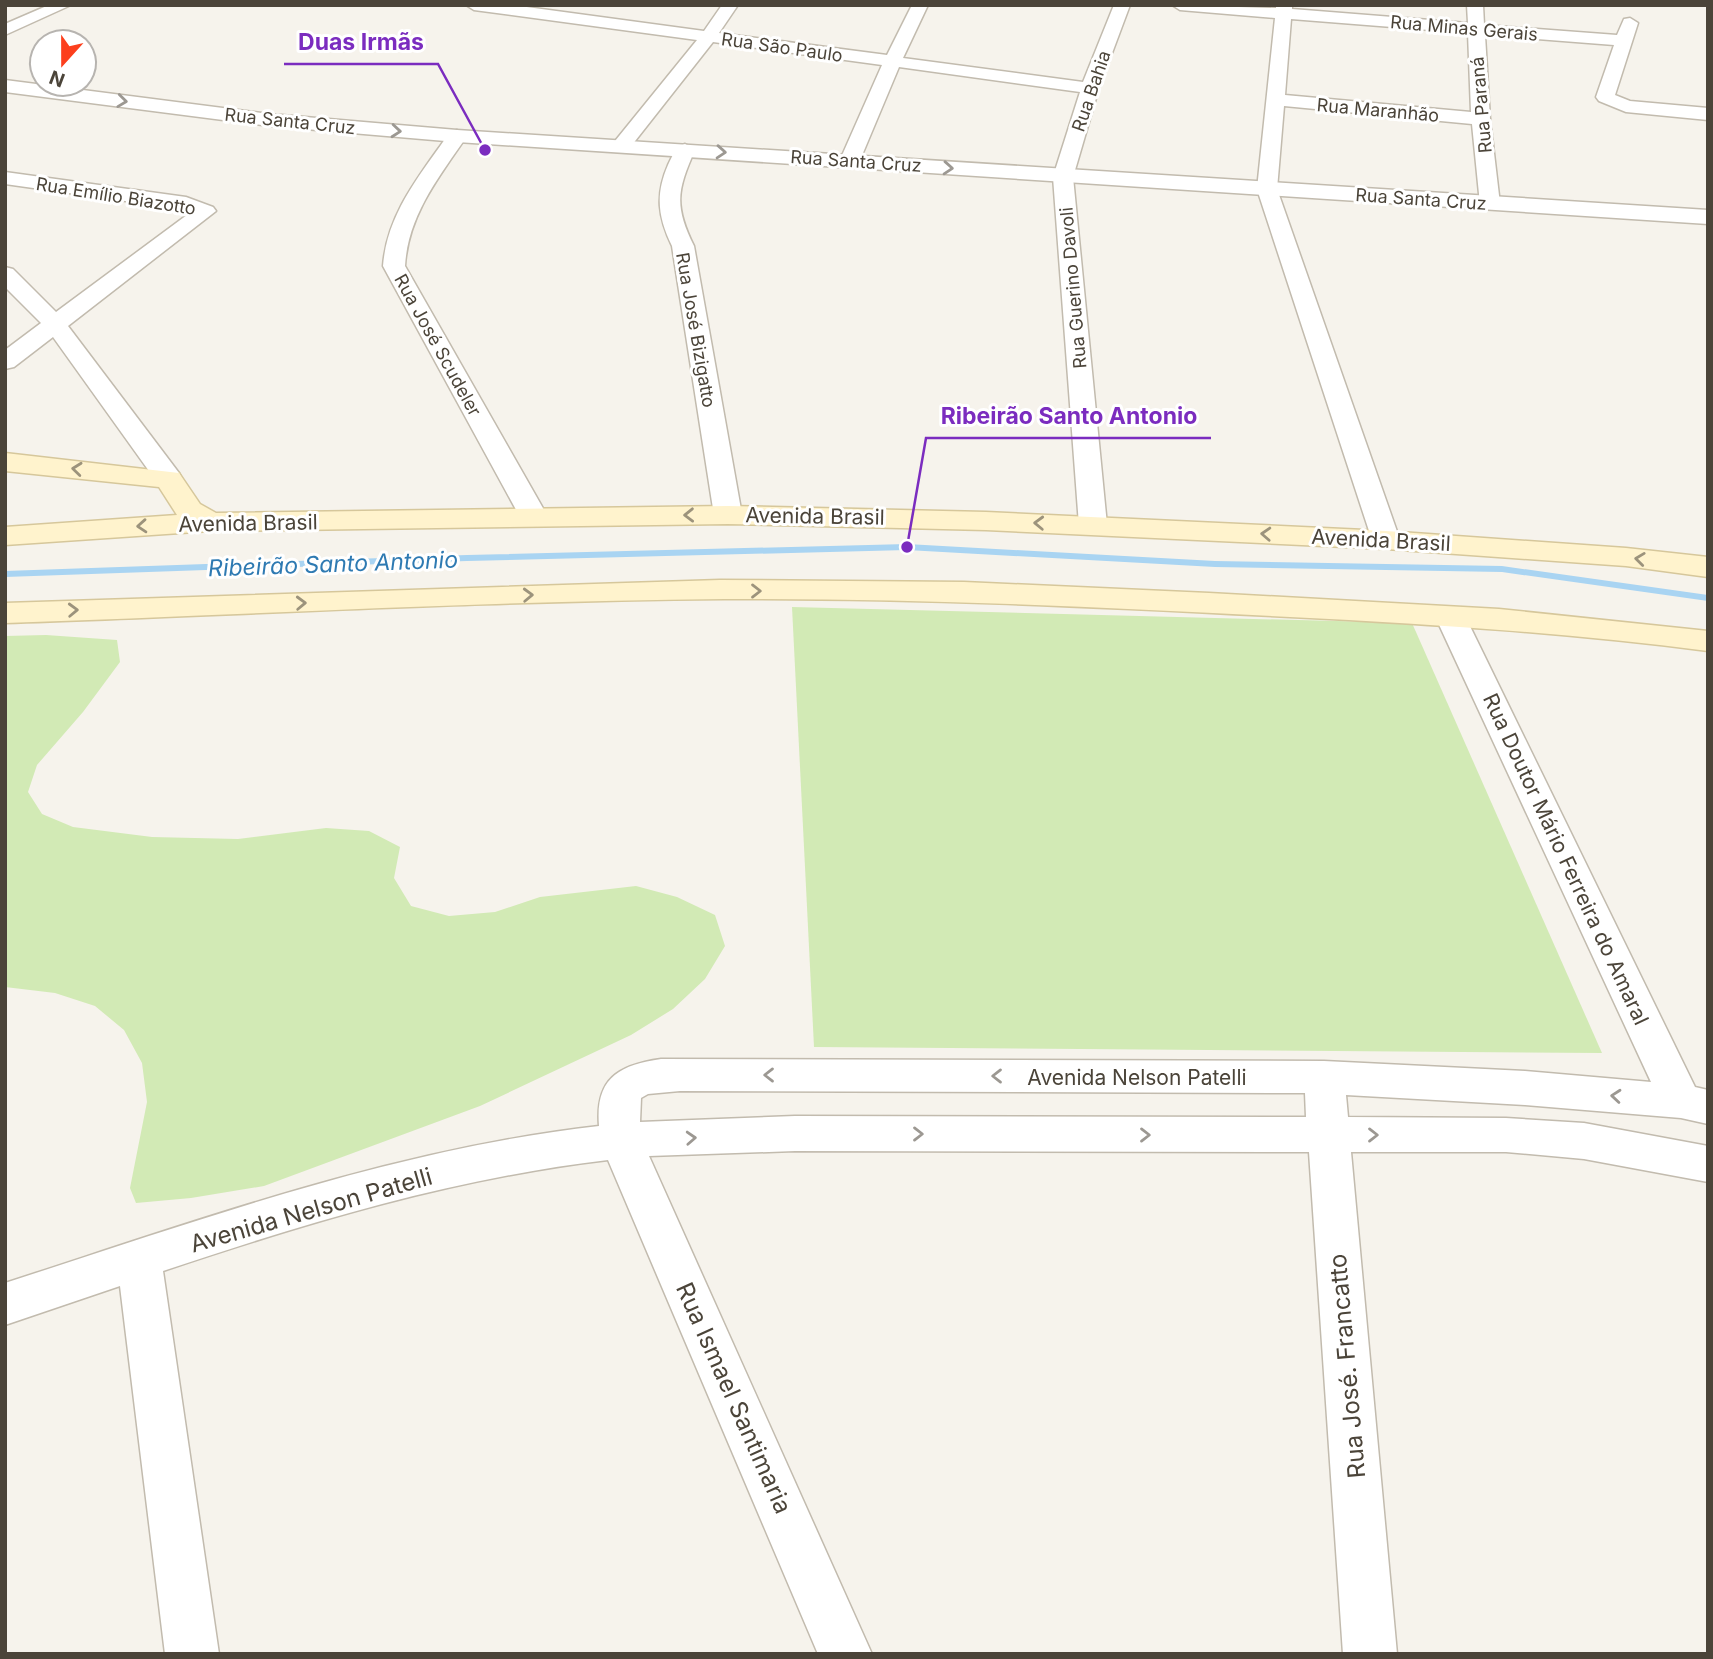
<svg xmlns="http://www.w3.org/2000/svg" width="1713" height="1659" font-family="Inter,sans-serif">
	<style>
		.green { fill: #d2eab5 }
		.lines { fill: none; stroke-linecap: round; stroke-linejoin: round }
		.stream { fill: #a9d4f2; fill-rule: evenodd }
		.minor-casing { stroke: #c2bbae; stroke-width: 3 }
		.tertiary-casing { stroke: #c2bbae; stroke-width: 3 }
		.secondary-casing { stroke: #d6c79b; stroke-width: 3 }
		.minor { fill: #fff; fill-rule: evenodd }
		.tertiary { fill: #fff; fill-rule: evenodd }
		.secondary { fill: #fff3cd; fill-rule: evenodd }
		.oneway { stroke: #9c9892 }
		.oneway2 { stroke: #9c937c }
		.labels { text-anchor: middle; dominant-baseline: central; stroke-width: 6; stroke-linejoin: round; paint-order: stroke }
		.far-street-label { font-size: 18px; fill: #4b4439; stroke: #fff }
		.street-label { font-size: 21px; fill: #4b4439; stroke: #fff }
		.water-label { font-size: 23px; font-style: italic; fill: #2e7ab2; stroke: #fff }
		.near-street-label { font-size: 24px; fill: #4b4439; stroke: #fff }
		.leader { fill: none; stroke: #7b2cbf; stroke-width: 2.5 }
		.callout-dot { fill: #7b2cbf; stroke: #fff; stroke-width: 2.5 }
		.callout-label { font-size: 23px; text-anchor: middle; font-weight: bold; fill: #7b2cbf; stroke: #fff; stroke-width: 6; stroke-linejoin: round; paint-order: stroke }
	</style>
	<rect width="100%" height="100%" fill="#f6f3ec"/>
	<g class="green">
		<polygon points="792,607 1412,623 1602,1053 814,1047"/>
		<polygon points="46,635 117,640 120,662 83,712 37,765 28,792 42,814 73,827 152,837 238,839 326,828 369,831 400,847 394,878 411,906 449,916 495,912 540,897 636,886 677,897 715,915 725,946 705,979 673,1009 631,1035 480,1106 264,1186 191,1198 136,1203 130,1188 147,1102 142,1063 124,1030 95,1006 55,993 5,987 5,636"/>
	</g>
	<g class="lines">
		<polygon class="stream" points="907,544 1215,561 1502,566 1708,595 1708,601 1502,572 1215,567 907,550 467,561 5,577 5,571 467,555"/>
		<g class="minor-casing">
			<g id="minor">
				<polygon points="49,5 71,5 5,35 5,24"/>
				<polygon points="466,5 512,5 704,31 722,5 738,5 719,33 887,55 912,5 928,5 903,58 1083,82 1114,5 1130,5 1099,88 1073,177 1107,525 1103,531 1093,533 1083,531 1079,525 1053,177 1080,92 899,67 860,160 857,164 843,164 840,160 882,65 713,42 628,150 621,152 611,146 697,40 474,10"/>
				<path d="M1172,5L1276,8V5H1292V9L1468,23L1467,5H1483L1484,25L1617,35L1624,19L1630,18L1638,23L1615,95L1630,101L1708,108V120L1626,112L1599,101L1596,97L1614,45L1485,35L1490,119L1500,204L1497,208H1483L1480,204L1472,124L1284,106L1277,189L1400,540L1396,546L1386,549L1376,546L1372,540L1257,189L1275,18L1180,10ZM1291,19L1468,33L1471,112L1285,95Z"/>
				<path d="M457,130L467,136C439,177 408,215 405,266L548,517L544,523L534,525L524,523L520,517L383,266C387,213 421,174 450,132Z"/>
				<path d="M685,144L695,150C677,190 674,206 694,246L742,515L738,521L728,523L718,521L714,515L672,246C658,217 655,195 668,165C673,155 675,147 685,144Z"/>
				<polygon points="5,172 186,197 213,207 216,211 68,326 179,473 182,479 179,485 169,487 159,485 53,337 14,367 5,369 5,350 41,323 5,287 5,267 13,269 56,312 191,212 182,209 5,184"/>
				<path d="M1450,607L1461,610L1465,616L1695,1087L1708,1090V1124L1681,1118L1525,1105L1346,1095L1348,1117L1506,1118L1584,1123L1708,1146V1182L1584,1159L1506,1152H1351L1397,1654H1343L1309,1152L795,1151L649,1156L872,1654H818L608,1160C455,1178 309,1222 163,1271L219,1654H165L120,1286L5,1325V1283C200,1220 395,1149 599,1126C595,1079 618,1065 661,1059L1324,1061L1525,1071L1651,1082L1435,616L1439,610ZM680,1091L1305,1093L1306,1117L795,1116L640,1122L641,1098L648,1094Z"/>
			</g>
		</g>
		<g class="tertiary-casing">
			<polygon id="tertiary" points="5,80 270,114 457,130 1708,210 1708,224 457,142 270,126 5,92"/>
		</g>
		<g class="secondary-casing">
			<g id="secondary">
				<polygon points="5,453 179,473 200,504 216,513 728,506 986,512 1386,531 1626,548 1708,557 1708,577 1626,566 1386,549 986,530 728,524 210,531 5,545 5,527 177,515 159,487 5,471"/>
				<path d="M720,580L964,582L1209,593L1499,609L1708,631V651C1569,633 1429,624 1290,617C1101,607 913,598 724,599C485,601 245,615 5,623V603Z"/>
			</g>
		</g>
		<use href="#minor" class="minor"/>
		<use href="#tertiary" class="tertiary"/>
		<use href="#secondary" class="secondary"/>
	</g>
	<defs><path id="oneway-chevron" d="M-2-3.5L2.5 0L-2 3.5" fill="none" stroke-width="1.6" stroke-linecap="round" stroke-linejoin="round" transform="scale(1.75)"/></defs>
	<g class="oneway">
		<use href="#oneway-chevron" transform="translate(122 101) rotate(7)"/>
		<use href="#oneway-chevron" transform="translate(396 131) rotate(5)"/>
		<use href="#oneway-chevron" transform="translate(721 152) rotate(4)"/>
		<use href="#oneway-chevron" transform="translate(948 168) rotate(4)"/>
		<use href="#oneway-chevron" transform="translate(769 1075) rotate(-180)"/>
		<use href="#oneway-chevron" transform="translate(997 1076) rotate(-180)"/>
		<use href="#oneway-chevron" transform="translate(1616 1096) rotate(-175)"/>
		<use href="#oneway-chevron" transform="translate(918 1134)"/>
		<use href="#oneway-chevron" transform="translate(1145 1135)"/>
		<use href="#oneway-chevron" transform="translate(1373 1135)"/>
		<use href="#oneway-chevron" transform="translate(691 1138) rotate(-3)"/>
	</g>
	<g class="oneway2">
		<use href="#oneway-chevron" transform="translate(77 469) rotate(-174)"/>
		<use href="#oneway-chevron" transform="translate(689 515) rotate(179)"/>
		<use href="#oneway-chevron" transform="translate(1039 523) rotate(-178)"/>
		<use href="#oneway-chevron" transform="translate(142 526) rotate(176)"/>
		<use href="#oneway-chevron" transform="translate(1266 534) rotate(-177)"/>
		<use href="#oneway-chevron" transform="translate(1640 559) rotate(-173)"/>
		<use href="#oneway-chevron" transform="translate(756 591)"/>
		<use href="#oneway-chevron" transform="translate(528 595) rotate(-2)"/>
		<use href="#oneway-chevron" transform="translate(301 603) rotate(-2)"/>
		<use href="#oneway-chevron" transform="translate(73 610) rotate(-2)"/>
	</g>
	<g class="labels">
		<g class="far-street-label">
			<text transform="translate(1464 28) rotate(5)">Rua Minas Gerais</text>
			<text transform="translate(782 47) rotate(8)">Rua São Paulo</text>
			<text transform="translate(1091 91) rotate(-71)">Rua Bahia</text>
			<text transform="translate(1481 105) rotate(-95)">Rua Paraná</text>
			<text transform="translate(1378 110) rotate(5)">Rua Maranhão</text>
			<text transform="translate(290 121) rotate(6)">Rua Santa Cruz</text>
			<text transform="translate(856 161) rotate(4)">Rua Santa Cruz</text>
			<text transform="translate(116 196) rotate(9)">Rua Emílio Biazotto</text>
			<text transform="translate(1421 199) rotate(4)">Rua Santa Cruz</text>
			<text transform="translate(1073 288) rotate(-95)">Rua Guerino Davoli</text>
			<text transform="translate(696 330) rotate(80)">Rua José Bizigatto</text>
			<text transform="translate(438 345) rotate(61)">Rua José Scudeler</text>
		</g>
		<g class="street-label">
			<text transform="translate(815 516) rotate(1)">Avenida Brasil</text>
			<text transform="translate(248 523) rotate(-1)">Avenida Brasil</text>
			<text transform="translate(1381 540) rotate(3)">Avenida Brasil</text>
			<text transform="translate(1566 859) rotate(65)">Rua Doutor Mário Ferreira do Amaral</text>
			<text x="1137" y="1077">Avenida Nelson Patelli</text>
		</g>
		<g class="water-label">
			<text transform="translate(333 564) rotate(-2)">Ribeirão Santo Antonio</text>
		</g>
		<g class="near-street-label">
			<text transform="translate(311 1210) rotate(-16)">Avenida Nelson Patelli</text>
			<text transform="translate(1347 1366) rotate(-95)">Rua José. Francatto</text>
			<text transform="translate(734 1398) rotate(66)">Rua Ismael Santimaria</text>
		</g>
	</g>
	<path class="leader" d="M485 150L438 64H284M907 547L926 438H1211"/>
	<g class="callout-dot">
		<circle cx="485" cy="150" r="7"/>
		<circle cx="907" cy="547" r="7"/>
	</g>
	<g class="callout-label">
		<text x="361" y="50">Duas Irmãs</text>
		<text x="1069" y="424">Ribeirão Santo Antonio</text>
	</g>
	<rect width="1713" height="1659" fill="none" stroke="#4b4439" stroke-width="14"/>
	<g transform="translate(63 63) rotate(201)"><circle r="33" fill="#ffffff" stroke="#b7b4b0" stroke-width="2"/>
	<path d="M0-5L12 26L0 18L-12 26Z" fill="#fc3f1d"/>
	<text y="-10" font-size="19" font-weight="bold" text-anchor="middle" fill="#4b4439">N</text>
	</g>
</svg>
